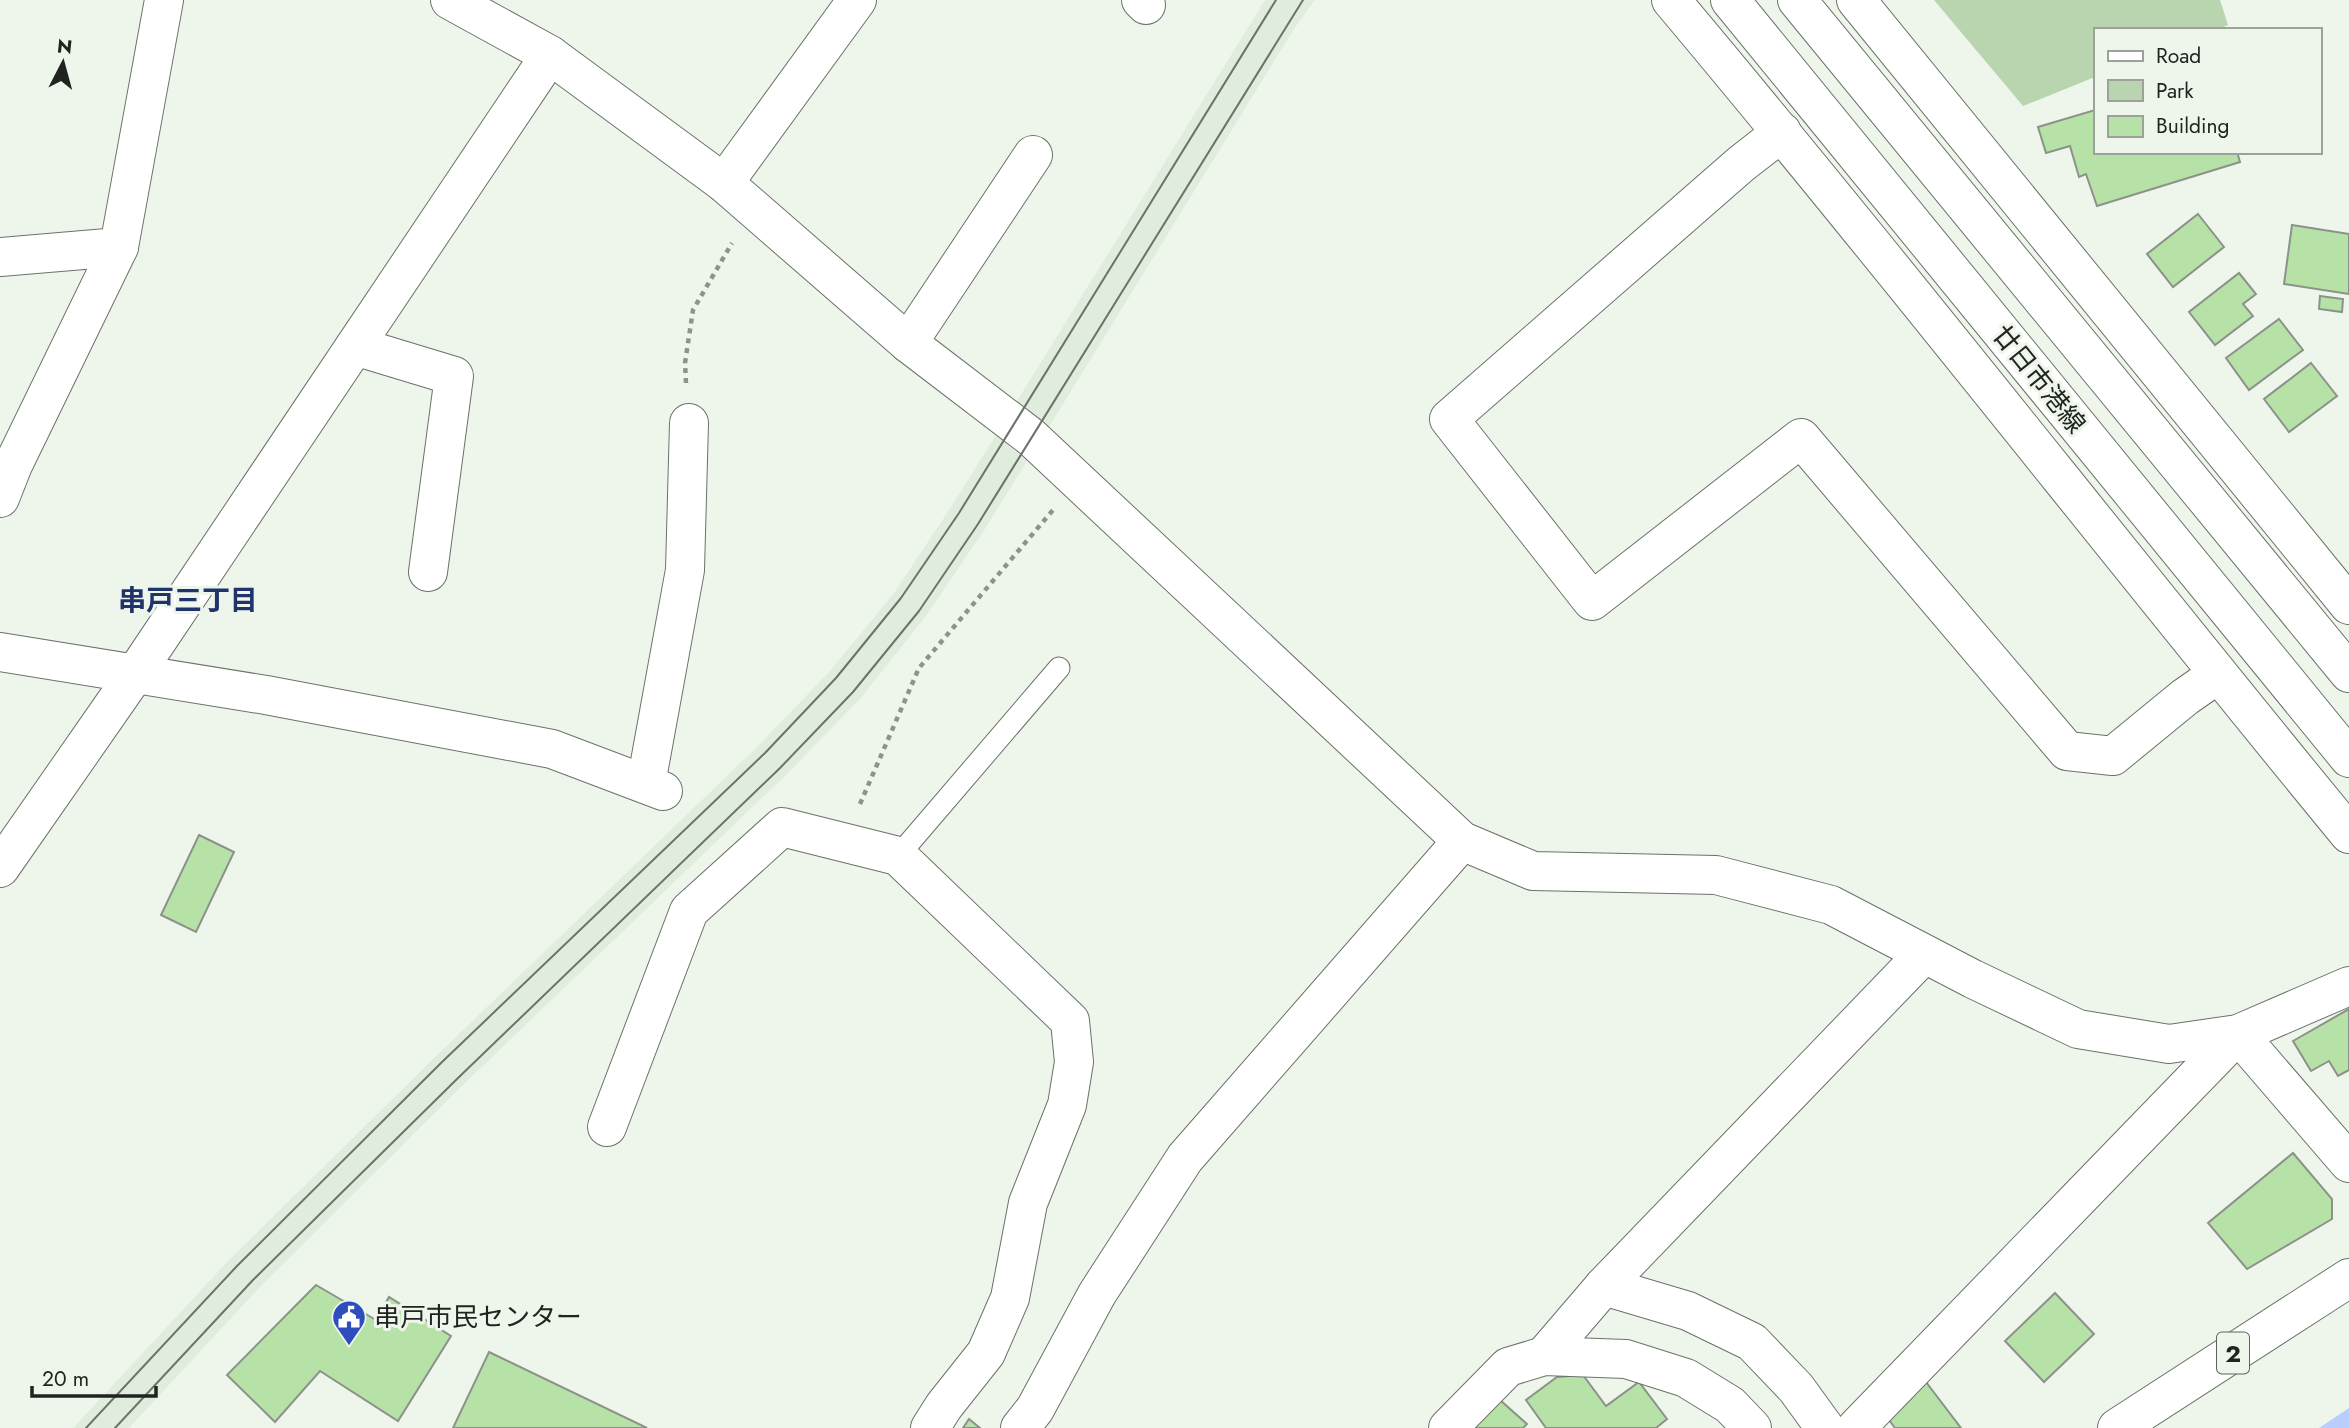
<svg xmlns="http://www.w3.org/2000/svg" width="2349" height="1428" font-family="Jost,'Noto Sans JP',sans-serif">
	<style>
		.built { fill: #e1eddc }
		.green { fill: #b9d5af }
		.water { fill: #b9ceff }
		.building { fill: #b7e2a7; stroke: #8c928a; stroke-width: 2 }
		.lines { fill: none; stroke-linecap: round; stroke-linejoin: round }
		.lane-casing { stroke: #6b7269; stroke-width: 23 }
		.street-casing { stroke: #6b7269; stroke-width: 40 }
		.secondary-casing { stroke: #6b7269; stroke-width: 40 }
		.highway-casing { stroke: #6b7269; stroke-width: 40 }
		.path { stroke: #8d938c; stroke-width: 4.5; stroke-dasharray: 5 5; stroke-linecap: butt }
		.lane { stroke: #fff; stroke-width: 21 }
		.street { stroke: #fff; stroke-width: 38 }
		.secondary { stroke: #fff; stroke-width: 38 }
		.highway { stroke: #fff; stroke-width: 38 }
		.tram { stroke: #6d726b; stroke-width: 2 }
		.labels { text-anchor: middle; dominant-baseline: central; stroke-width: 6; stroke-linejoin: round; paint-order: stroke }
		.shield { fill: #eef6ec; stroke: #5e625c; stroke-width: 2 }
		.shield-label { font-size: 24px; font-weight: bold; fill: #20231f }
		.street-label { font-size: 26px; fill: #20231f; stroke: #eef6ec }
		.poi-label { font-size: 26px; fill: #20231f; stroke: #eef6ec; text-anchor: start }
		.neighbourhood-label { font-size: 28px; font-weight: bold; fill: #20336a; stroke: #eef6ec }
	</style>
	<rect width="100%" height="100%" fill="#eef6ec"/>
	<g class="built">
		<polygon points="1265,0 1315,0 1294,29 1044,435 1012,409"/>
		<polygon points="996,435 1027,461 985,529 926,616 860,699 787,774 463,1085 260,1287 129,1428 73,1428 230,1259 435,1057 758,746 829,672 894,593 951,507"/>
	</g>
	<polygon class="green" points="1934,0 2220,0 2228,25 2216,30 2095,30 2095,77 2023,106"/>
	<polygon class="water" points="2349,1408 2349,1428 2319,1428"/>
	<g class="building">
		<polygon points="2095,110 2095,152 2237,152 2240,162 2097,206 2086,174 2079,177 2070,146 2046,153 2038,127"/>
		<polygon points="2198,214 2224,247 2173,287 2147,254"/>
		<polygon points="2292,225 2349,234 2349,294 2284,284"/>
		<polygon points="2239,273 2256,294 2243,304 2253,316 2215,345 2189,312"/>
		<polygon points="2320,296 2343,299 2342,312 2319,309"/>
		<polygon points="2279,319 2303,350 2249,390 2226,358"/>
		<polygon points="2311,363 2337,396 2289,432 2264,399"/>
		<polygon points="199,835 234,852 196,932 161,915"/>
		<polygon points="2349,1009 2349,1070 2338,1076 2329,1061 2311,1071 2293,1041"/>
		<polygon points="2293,1153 2332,1199 2332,1219 2247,1269 2208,1223"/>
		<polygon points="316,1285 376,1320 389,1297 451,1336 398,1421 320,1371 275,1422 227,1375"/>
		<polygon points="2055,1293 2094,1334 2044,1382 2005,1341"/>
		<polygon points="489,1352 647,1428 453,1428"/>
		<polygon points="1583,1375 1606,1406 1639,1382 1667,1419 1656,1428 1546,1428 1526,1400 1557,1377"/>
		<polygon points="1926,1382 1961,1428 1895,1428 1884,1413"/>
		<polygon points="1500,1400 1527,1424 1523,1428 1474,1428"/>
		<polygon points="969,1419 980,1428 963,1428"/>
	</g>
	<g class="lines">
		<g class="lane-casing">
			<polyline id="lane" points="898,856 1059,668"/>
		</g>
		<g class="street-casing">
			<g id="street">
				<polyline points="450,0 550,55 724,183 908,343 1031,437 1462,841 1533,871 1716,875 1831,905 1973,979 2078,1029 2169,1044 2238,1034 2349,986"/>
				<polyline points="1141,0 1146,5"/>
				<polyline points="1782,132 1741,164 1449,419 1592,601 1801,438 2067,751 2113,756 2185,697 2218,674"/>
				<polyline points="724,183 857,0"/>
				<polyline points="0,257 119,247"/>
				<polyline points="908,343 1033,155"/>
				<polyline points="355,346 454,376 428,572"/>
				<polyline points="0,498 13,465 119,247 164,0"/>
				<polyline points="0,652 266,695 552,749 663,791"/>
				<polyline points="646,784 685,570 689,423"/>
				<polyline points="0,868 135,674 550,55"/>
				<polyline points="607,1127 689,911 782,827 898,856 1070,1021 1074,1062 1067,1105 1028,1203 1010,1298 986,1353 944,1406 930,1428"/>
				<polyline points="1604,1286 1688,1311 1752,1342 1796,1388 1825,1428"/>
				<polyline points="1544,1356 1604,1286 1924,954"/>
				<polyline points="1020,1428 1035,1409 1097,1294 1185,1158 1462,841"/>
				<polyline points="1448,1428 1508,1367 1544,1356 1626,1359 1686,1378 1730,1405 1752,1428"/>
				<polyline points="1856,1428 2238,1034 2349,1163"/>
			</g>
		</g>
		<g class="secondary-casing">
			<g id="secondary">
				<path d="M1671,0C1901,274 2121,557 2349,834"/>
				<polyline points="1730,0 2349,758"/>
				<polyline points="1797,0 2349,673"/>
				<polyline points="1856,0 2349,605"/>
			</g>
		</g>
		<g class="highway-casing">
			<polyline id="highway" points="2117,1428 2349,1278"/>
		</g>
		<g class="path">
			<polyline points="686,383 685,363 693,310 732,243"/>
			<polyline points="860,804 919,668 1053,510"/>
		</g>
		<use href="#lane" class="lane"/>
		<use href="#street" class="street"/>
		<use href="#secondary" class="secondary"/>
		<use href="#highway" class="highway"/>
		<g class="tram">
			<polyline points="86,1428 237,1266 441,1063 765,753 836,678 901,598 959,513 1276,0"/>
			<polyline points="115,1428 253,1280 457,1079 780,768 853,692 919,611 978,524 1303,0"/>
		</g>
	</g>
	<defs>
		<g id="civic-pin" transform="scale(1.75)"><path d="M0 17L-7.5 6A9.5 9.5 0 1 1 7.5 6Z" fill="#2f4ebe" stroke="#eef6ec"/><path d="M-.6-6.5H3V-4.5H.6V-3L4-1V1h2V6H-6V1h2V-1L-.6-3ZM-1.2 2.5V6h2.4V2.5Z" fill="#fff"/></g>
	</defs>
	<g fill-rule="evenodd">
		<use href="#civic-pin" x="349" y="1317"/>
	</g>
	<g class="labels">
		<rect class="shield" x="2217" y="1332.5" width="32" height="41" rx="5"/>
		<g class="shield-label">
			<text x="2233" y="1353">2</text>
		</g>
		<g class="street-label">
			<text transform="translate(2039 379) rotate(51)">廿日市港線</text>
		</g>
		<g class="poi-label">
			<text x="374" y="1317">串戸市民センター</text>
		</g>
		<g class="neighbourhood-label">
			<text x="188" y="600">串戸三丁目</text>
		</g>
	</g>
	<rect x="2094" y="28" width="228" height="126" fill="#eef6ec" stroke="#9ca29a" stroke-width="2"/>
	<rect x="2108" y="51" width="35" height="10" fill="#ffffff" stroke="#9ca29a" stroke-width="2"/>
	<text x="2156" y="63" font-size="21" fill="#20231f">Road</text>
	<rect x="2108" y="80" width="35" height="21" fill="#b9d5af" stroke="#9ca29a" stroke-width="2"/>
	<text x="2156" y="98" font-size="21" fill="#20231f">Park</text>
	<rect x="2108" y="116" width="35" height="21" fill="#b7e2a7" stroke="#9ca29a" stroke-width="2"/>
	<text x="2156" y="133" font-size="21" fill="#20231f">Building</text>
	<g transform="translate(63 63) rotate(6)" stroke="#eef6ec" stroke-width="5" paint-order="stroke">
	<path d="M0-5L12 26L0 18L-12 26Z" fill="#20231f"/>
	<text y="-10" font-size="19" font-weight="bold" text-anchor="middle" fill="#20231f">N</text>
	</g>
	<path d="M32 1386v10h124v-10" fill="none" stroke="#20231f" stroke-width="3.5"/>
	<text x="42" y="1386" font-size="21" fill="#20231f" stroke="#eef6ec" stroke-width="5" paint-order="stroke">20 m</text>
</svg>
